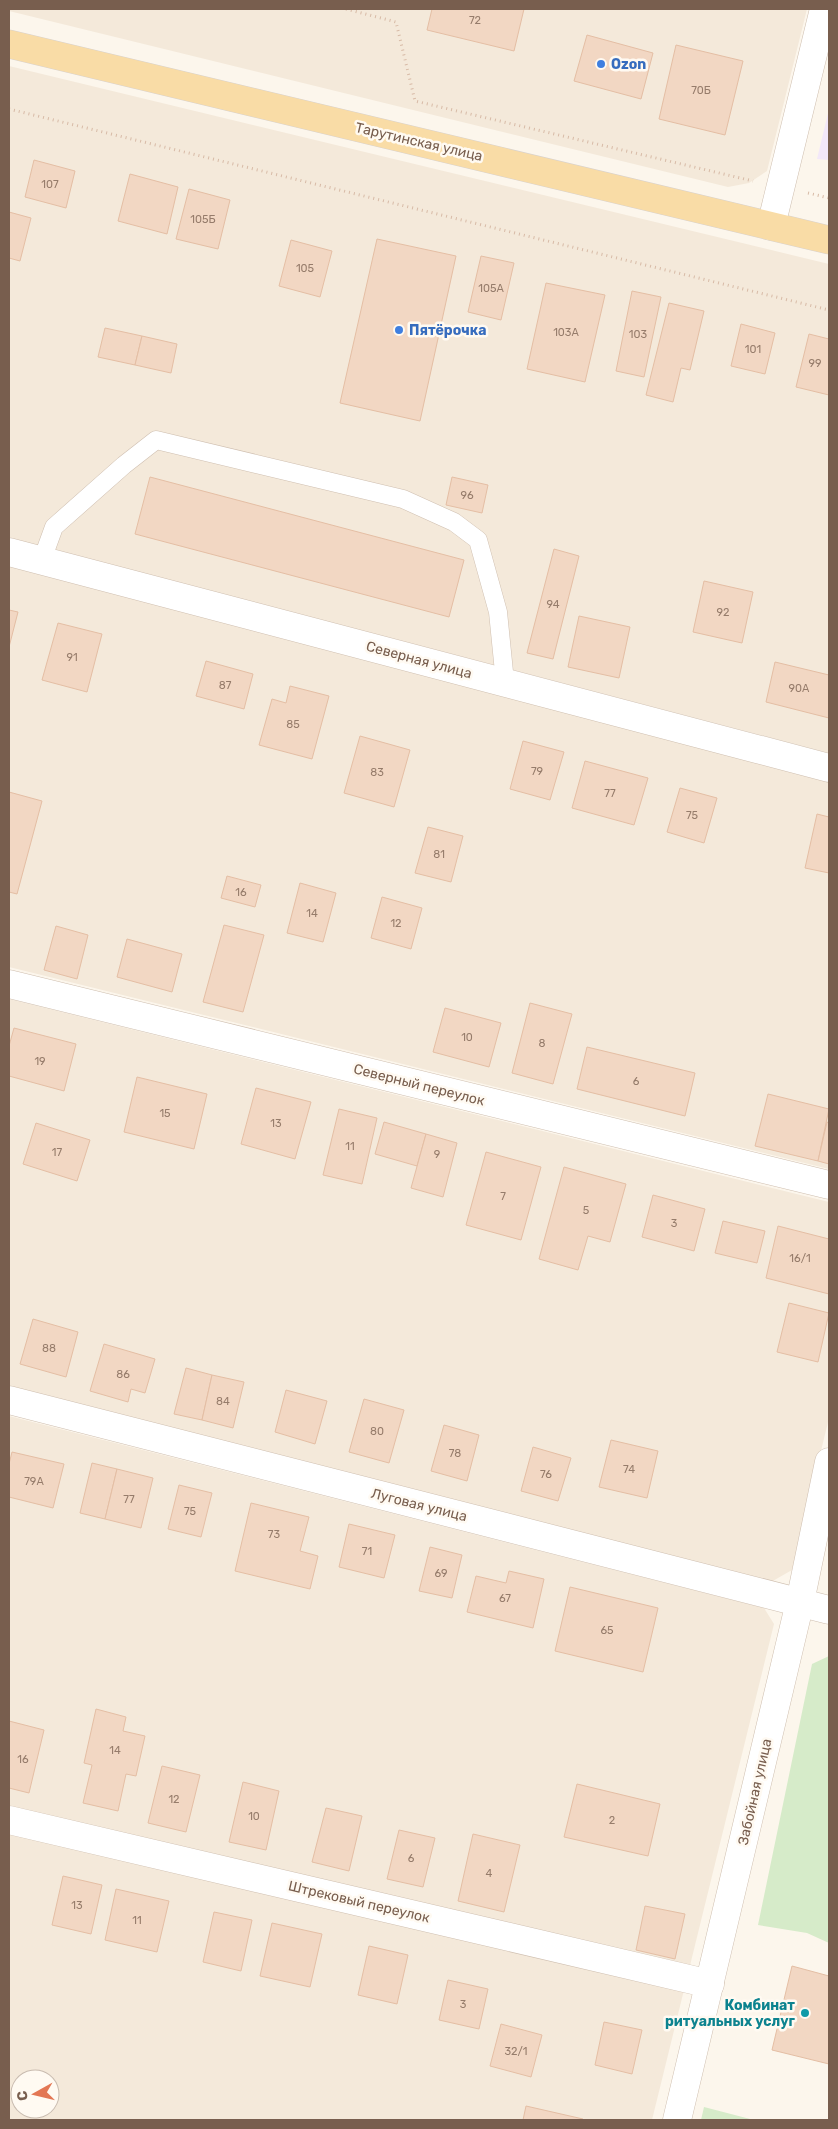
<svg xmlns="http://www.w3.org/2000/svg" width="838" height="2129" font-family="Rubik,sans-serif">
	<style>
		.residential { fill: #f4e9da; fill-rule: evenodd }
		.education { fill: #f3e8f9 }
		.green { fill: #d6ebc9 }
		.building { fill: #f2d7c3; stroke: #e4bea4 }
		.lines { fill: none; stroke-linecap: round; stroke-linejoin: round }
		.service-casing { stroke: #cfbfb0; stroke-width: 19 }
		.minor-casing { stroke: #cfbfb0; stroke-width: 29 }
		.primary-casing { stroke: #d9d2cd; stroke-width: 29 }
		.path { stroke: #d7baa6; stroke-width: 3; stroke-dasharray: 1 4; stroke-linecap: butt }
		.service { stroke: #fff; stroke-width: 18 }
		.minor { stroke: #fff; stroke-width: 28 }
		.primary { stroke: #f9dca6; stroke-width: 28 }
		.shop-dot { fill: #3f7fe0; stroke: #fffaf2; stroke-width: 2 }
		.culture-dot { fill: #0f9aa8; stroke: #fffaf2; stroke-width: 2 }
		.labels { text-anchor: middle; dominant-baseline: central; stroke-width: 5; stroke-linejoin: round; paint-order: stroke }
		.number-label { font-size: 11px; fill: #967c6b }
		.shop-label { font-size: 14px; font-weight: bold; fill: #366cbe; stroke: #fffaf2; text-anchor: start }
		.street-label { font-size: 14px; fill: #785e4e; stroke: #fffaf2 }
		.culture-label { font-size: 14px; font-weight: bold; fill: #0d838f; stroke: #fffaf2; text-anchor: end }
	</style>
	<rect width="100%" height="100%" fill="#fcf6ec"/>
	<g class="residential">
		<polygon points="9,9 807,9 767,171 749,183 728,187 9,11"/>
		<polygon points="9,66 829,264 829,753 9,538"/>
		<polygon points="9,565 829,782 829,1169 9,967"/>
		<polygon points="9,999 829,1202 829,1418 792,1570 771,1582 9,1386"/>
		<path d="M9,1416L764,1608L774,1624L652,2120H9ZM20,2079H50V2109H20Z"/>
	</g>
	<polygon class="education" points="829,109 829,160 817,159"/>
	<g class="green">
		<polygon points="829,1656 829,1943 807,1933 758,1925 812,1664"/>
		<polygon points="704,2107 754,2120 701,2120"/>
	</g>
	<g class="building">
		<polygon points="432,9 524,9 514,51 427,30"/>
		<polygon points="587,35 653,53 641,99 574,81"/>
		<polygon points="676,45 743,61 725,135 659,119"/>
		<polygon points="34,160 75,171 66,208 25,197"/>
		<polygon points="130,174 178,187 167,234 118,221"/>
		<polygon points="189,189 230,200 218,249 176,239"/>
		<polygon points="9,212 31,218 20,261 9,258"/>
		<polygon points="377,239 456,256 420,421 340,403"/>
		<polygon points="291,240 332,251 320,297 279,286"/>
		<polygon points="481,256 514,263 501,320 468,312"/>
		<polygon points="546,283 605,295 585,382 527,369"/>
		<polygon points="632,291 661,297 644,377 616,371"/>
		<polygon points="669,303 704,311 690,370 681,368 673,402 646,395"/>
		<polygon points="741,324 775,333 765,374 731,366"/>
		<polygon points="105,328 142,336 135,365 98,357"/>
		<polygon points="809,334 829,339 829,395 796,387"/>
		<polygon points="142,336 177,344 171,373 135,365"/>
		<polygon points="150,477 464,560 449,617 135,534"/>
		<polygon points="452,477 488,485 482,513 446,505"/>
		<polygon points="554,549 579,556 553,659 527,653"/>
		<polygon points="704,581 753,592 742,643 693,632"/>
		<polygon points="9,610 18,612 9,647"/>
		<polygon points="579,616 630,627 619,678 568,667"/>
		<polygon points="58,623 102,634 87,692 42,680"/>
		<polygon points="206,661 253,674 244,709 196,696"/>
		<polygon points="775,662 829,675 829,718 766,702"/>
		<polygon points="290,686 329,696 312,759 259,745 272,699 286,703"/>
		<polygon points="360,736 410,750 394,807 344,793"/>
		<polygon points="523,741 564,752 550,800 510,789"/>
		<polygon points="585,761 648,778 634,825 572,808"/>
		<polygon points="680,788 717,798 704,843 667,832"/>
		<polygon points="9,792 42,801 17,894 9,892"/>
		<polygon points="817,814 829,817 829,873 805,868"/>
		<polygon points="428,827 463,836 451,882 415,873"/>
		<polygon points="227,876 261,885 255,907 221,898"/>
		<polygon points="300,883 336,893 323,942 287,933"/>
		<polygon points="382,897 422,908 411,949 371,938"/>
		<polygon points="224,925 264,935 243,1012 203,1002"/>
		<polygon points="56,926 88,935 77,979 44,970"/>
		<polygon points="127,939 182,954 172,992 117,977"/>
		<polygon points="530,1003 572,1014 553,1084 512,1073"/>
		<polygon points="445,1008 501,1023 489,1067 433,1052"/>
		<polygon points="14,1028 76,1044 64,1091 9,1076 9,1046"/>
		<polygon points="587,1047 695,1073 685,1116 577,1089"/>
		<polygon points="137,1077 207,1094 194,1149 124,1132"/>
		<polygon points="256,1088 311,1102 295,1159 241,1144"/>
		<polygon points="768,1094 829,1109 818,1161 755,1146"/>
		<polygon points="339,1109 377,1118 362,1184 323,1175"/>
		<polygon points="384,1122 426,1134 417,1166 375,1154"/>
		<polygon points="827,1122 829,1123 829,1164 818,1161"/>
		<polygon points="36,1123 90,1140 77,1181 23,1164"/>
		<polygon points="426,1134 457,1143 443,1197 411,1188"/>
		<polygon points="486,1152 541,1167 521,1240 466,1225"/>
		<polygon points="564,1167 626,1184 610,1242 588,1236 578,1270 539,1259"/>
		<polygon points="653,1195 705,1209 694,1251 642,1237"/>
		<polygon points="723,1221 765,1231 757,1263 715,1253"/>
		<polygon points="778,1226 829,1239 829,1294 766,1278"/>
		<polygon points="789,1303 829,1313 818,1362 777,1352"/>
		<polygon points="33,1319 78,1332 66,1377 20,1364"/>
		<polygon points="104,1344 155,1359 145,1393 131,1389 128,1402 90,1391"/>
		<polygon points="186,1368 212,1375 202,1420 174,1414"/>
		<polygon points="212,1375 244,1382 233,1428 202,1420"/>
		<polygon points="286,1390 327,1401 315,1444 275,1432"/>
		<polygon points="364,1399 404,1410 389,1463 349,1452"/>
		<polygon points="444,1425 479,1435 467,1481 431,1471"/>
		<polygon points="611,1440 658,1451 647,1498 599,1487"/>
		<polygon points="533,1447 571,1458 558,1501 521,1491"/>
		<polygon points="12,1452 64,1464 53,1508 9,1497 9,1464"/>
		<polygon points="92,1463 117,1469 105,1519 80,1513"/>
		<polygon points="117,1469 153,1478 141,1528 105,1519"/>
		<polygon points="179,1485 212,1493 201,1537 168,1529"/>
		<polygon points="251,1503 309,1517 300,1551 318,1556 310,1589 235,1571"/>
		<polygon points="349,1524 395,1535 384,1578 339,1567"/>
		<polygon points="430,1547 462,1555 452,1598 419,1591"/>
		<polygon points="509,1571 544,1579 533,1628 467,1612 476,1576 506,1583"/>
		<polygon points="570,1587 658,1608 643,1672 555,1651"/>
		<polygon points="96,1709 126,1717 123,1731 145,1736 136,1776 126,1774 118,1811 83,1803 92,1765 84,1763"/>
		<polygon points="9,1721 44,1730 29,1793 9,1788"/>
		<polygon points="162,1766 200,1775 186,1832 148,1823"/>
		<polygon points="243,1782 279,1791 266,1850 229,1842"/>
		<polygon points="577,1784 660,1804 648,1856 564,1837"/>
		<polygon points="326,1808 362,1816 349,1871 312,1862"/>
		<polygon points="399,1830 435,1838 423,1887 387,1879"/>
		<polygon points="473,1834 520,1845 504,1912 458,1901"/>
		<polygon points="63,1876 102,1885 91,1934 52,1925"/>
		<polygon points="116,1889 169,1901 157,1952 105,1940"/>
		<polygon points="645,1906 685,1914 675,1959 636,1950"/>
		<polygon points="214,1912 252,1920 241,1971 203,1962"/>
		<polygon points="272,1923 322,1934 310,1987 260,1976"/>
		<polygon points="369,1946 408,1955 397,2004 358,1995"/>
		<polygon points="792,1966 829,1976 829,2064 772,2050"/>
		<polygon points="448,1980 488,1989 479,2029 439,2020"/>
		<polygon points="604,2022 642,2030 632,2074 595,2065"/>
		<polygon points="501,2024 542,2035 531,2077 490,2066"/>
		<polygon points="526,2106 583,2119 582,2120 523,2120"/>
	</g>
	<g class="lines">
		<g class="service-casing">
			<polyline id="service" points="42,560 54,527 124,465 156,440 403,499 454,522 478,540 498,612 505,682"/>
		</g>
		<g class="minor-casing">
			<g id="minor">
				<polyline points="771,226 824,9"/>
				<polyline points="9,552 829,768"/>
				<polyline points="9,984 829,1185"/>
				<polyline points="9,1400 829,1610"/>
				<polyline points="9,1820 710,1984"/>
				<polyline points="677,2120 800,1602 829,1462"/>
			</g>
		</g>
		<g class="primary-casing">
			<polyline id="primary" points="9,44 829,240"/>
		</g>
		<g class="path">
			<polyline points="346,9 396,22 415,101 753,181"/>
			<polyline points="9,109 829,310"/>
			<polyline points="808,193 829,198"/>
		</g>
		<use href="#service" class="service"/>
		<use href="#minor" class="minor"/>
		<use href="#primary" class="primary"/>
	</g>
	<g class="shop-dot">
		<circle cx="601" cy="64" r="5"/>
		<circle cx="399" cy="330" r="5"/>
	</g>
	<circle class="culture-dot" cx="805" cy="2013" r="5"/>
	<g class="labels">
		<g class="number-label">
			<text x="475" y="20">72</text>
			<text x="701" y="90">70Б</text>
			<text x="50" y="184">107</text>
			<text x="203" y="219">105Б</text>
			<text x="305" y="268">105</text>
			<text x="491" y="288">105А</text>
			<text x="566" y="332">103А</text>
			<text x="638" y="334">103</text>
			<text x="753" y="349">101</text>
			<text x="815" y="363">99</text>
			<text x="467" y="495">96</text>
			<text x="553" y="604">94</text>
			<text x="723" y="612">92</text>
			<text x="72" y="657">91</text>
			<text x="225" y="685">87</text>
			<text x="799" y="688">90А</text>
			<text x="293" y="724">85</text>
			<text x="537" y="771">79</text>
			<text x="377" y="772">83</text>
			<text x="610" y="793">77</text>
			<text x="692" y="815">75</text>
			<text x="439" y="854">81</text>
			<text x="241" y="892">16</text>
			<text x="312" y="913">14</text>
			<text x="396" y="923">12</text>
			<text x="467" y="1037">10</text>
			<text x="542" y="1043">8</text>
			<text x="40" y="1061">19</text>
			<text x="636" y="1081">6</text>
			<text x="165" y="1113">15</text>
			<text x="276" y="1123">13</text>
			<text x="350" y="1146">11</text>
			<text x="57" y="1152">17</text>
			<text x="437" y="1154">9</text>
			<text x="503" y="1196">7</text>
			<text x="586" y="1210">5</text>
			<text x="674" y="1223">3</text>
			<text x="800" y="1258">16/1</text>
			<text x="49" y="1348">88</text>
			<text x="123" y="1374">86</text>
			<text x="223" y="1401">84</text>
			<text x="377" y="1431">80</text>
			<text x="455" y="1453">78</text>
			<text x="629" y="1469">74</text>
			<text x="546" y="1474">76</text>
			<text x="34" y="1481">79А</text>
			<text x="129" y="1499">77</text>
			<text x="190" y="1511">75</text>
			<text x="274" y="1534">73</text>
			<text x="367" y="1551">71</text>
			<text x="441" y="1573">69</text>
			<text x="505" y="1598">67</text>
			<text x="607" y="1630">65</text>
			<text x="115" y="1750">14</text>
			<text x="23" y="1759">16</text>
			<text x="174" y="1799">12</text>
			<text x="254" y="1816">10</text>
			<text x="612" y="1820">2</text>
			<text x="411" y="1858">6</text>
			<text x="489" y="1873">4</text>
			<text x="77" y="1905">13</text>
			<text x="137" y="1920">11</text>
			<text x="463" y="2004">3</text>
			<text x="516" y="2051">32/1</text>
		</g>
		<g class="shop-label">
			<text x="611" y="64">Ozon</text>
			<text x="409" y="330">Пятёрочка</text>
		</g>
		<g class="street-label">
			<text transform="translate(419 142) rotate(13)">Тарутинская улица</text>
			<text transform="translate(419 660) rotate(15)">Северная улица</text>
			<text transform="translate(419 1085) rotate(14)">Северный переулок</text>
			<text transform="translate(419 1505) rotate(14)">Луговая улица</text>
			<text transform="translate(755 1792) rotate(-77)">Забойная улица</text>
			<text transform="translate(359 1902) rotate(13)">Штрековый переулок</text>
		</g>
		<g class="culture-label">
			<text x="795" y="2005">Комбинат<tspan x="795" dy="16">ритуальных услуг</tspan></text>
		</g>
	</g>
	<rect width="838" height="2129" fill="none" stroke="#785e4e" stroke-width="20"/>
	<g transform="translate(35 2094) rotate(262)"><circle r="24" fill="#fffaf2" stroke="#c9bcb0"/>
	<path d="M0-4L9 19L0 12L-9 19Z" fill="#e37754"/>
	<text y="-8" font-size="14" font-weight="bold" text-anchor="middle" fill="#785e4e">С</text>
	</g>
</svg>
